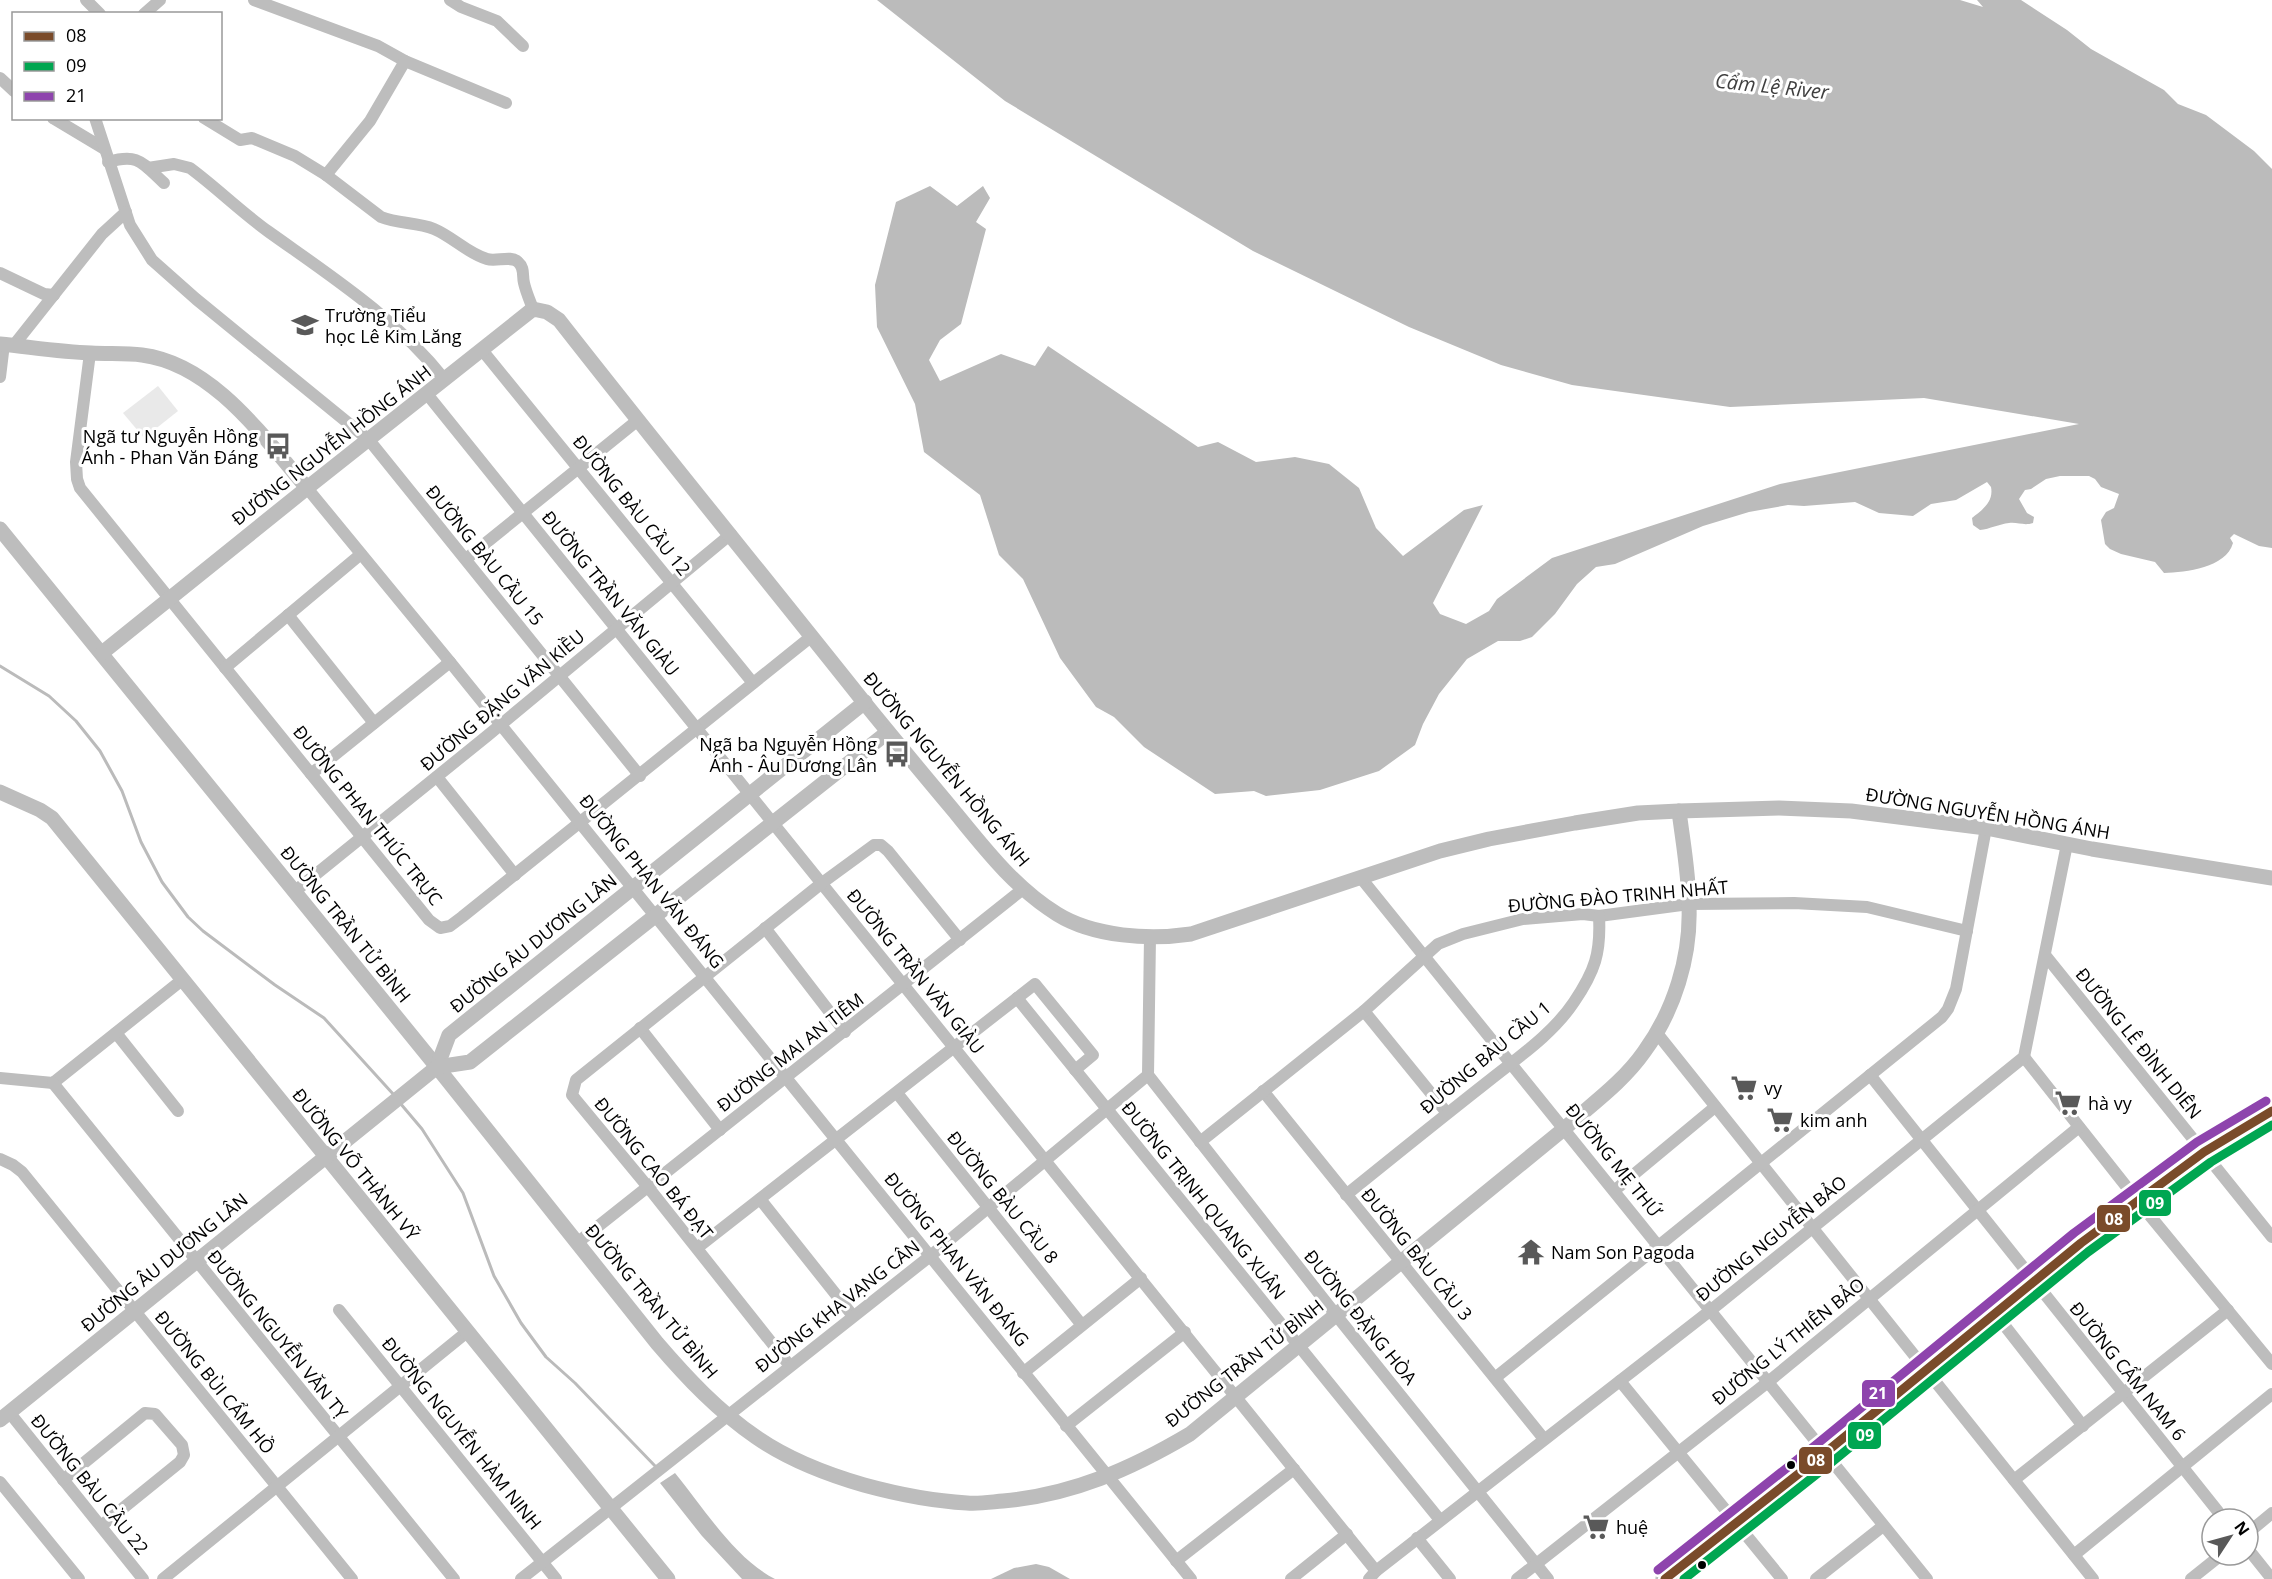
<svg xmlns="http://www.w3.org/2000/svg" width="2272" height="1579" font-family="'Open Sans',sans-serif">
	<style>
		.green { fill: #e9e9e9 }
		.water { fill: #bbb }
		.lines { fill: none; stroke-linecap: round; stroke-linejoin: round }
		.stream { stroke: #bbb; stroke-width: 3 }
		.primary-casing { stroke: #dbdbdb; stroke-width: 20 }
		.minor { stroke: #bdbdbd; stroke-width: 12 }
		.tertiary { stroke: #bdbdbd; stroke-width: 15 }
		.primary { stroke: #bdbdbd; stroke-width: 18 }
		.bus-1-casing { stroke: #fff; stroke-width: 14 }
		.bus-2-casing { stroke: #fff; stroke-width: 14 }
		.bus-3-casing { stroke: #fff; stroke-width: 14 }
		.bus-1 { stroke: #7a4b2a; stroke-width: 9 }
		.bus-2 { stroke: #00a651; stroke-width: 9 }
		.bus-3 { stroke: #8e44ad; stroke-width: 9 }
		.bus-dot { fill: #000; stroke: #fff; stroke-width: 2 }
		.labels { text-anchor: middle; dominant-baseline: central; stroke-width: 6; stroke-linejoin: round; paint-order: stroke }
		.poi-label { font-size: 18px; fill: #000; stroke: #fff; text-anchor: start }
		.street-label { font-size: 18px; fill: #000; stroke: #fff }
		.water-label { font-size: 20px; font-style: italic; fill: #3f3f3f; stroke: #fff }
		.line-badge { stroke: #fff; stroke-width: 2 }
		.badge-label { font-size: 16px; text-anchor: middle; font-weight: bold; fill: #fff }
	</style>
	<rect width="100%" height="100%" fill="#fff"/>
	<polygon class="green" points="158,386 178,411 144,438 123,413"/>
	<g class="water">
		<path d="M877,0H1960L1983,7L1977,0H2021L2067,30L2091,49L2164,90L2178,104L2206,115L2254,151L2272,169V548L2259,546L2234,534L2230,538L2233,543C2226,568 2186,572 2164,573L2155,562L2121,554L2110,549L2105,544L2101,520L2106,512L2114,508L2119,494L2101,487L2095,479L2089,476H2060L2046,479L2031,489L2025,490L2019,499L2027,513L2034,517L2033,523C2024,526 2018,522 2009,523C1999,524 1990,529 1980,530L1973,525L1972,518C1982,510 1994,502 1991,487L1987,482L1956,500L1931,504L1913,516L1879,513L1855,502L1804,506L1788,505L1749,512L1703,526L1615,564L1596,567L1577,584L1555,614L1532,637L1520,641H1498L1467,659L1439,694L1423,724L1415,745L1379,771L1320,790L1266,796L1254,791L1215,794L1144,747L1114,717L1096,707L1060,658L1023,579L999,555L980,495L924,452L915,404L877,327L875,285L896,202L930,186L957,206L983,186L990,198L976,222L986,229L961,324L940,340L929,360L940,381L1001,354L1035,366L1048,346L1198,447L1218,442L1256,462L1295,457L1329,464L1359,488L1376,528L1403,556L1464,510L1483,505L1433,603L1440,614L1466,624L1489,611L1497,599L1552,558L1780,484L2079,424L1924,398L1730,407L1572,385L1501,365L1409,327L1253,251L1005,101Z"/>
		<path d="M675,1473C703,1507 735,1559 775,1579H742L702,1536L660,1483Z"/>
		<polygon points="1036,1564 1049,1567 1070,1579 991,1579 1014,1568"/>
	</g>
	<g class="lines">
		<g class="stream">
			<polyline points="0,666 49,696 76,721 100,751 122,791 141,842 162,882 188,917 203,931 275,985 324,1018 394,1095"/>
			<polyline points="400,1103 422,1129 463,1193 494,1276 521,1323 546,1357 575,1383 657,1468"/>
		</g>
		<g class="primary-casing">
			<polyline id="primary" points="1665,1579 1825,1453 1925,1369 2081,1243 2204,1152 2272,1111"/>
		</g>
		<g class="minor">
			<polyline points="86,0 100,14"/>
			<polyline points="254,0 378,46 405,61 506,103"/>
			<polyline points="450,0 461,7 497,21 523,46"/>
			<polyline points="144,14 160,0"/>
			<polyline points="0,78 14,91"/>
			<polyline points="53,118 103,148"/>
			<polyline points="95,118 130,225 152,260 196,299 369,440 640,776"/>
			<path d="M204,118L240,140L252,138L295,156L326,175L381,217C398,224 417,222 434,229C453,237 467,253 487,259C496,262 511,255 518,262C525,268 522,275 524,283C526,292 530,301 533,309"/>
			<path d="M108,162C139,153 142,163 164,183"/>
			<path d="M148,168L174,164L190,168C217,188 241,212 269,232C332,277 396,318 445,380"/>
			<polyline points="326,175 370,121 405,61"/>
			<polyline points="0,273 44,294 54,295"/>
			<polyline points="14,345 102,234 126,212"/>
			<polyline points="482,350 753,683"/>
			<polyline points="90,353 76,462 77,479 80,488 429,920 440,928 450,926 462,917 812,636"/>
			<polyline points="0,377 4,344"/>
			<polyline points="427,394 1376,1571"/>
			<polyline points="307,488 450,662 1191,1579"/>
			<polyline points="466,559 638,420"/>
			<polyline points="288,615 374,723"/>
			<polyline points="225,668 361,554"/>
			<polyline points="311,774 450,662"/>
			<polyline points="437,777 515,875"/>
			<polyline points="1361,878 1927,1579"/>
			<polyline points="294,892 487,736 731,534"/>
			<polyline points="765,928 845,1032"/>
			<polyline points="2045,955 2272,1237"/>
			<polyline points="1017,998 1440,1520"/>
			<polyline points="1364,1011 1447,1113"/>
			<polyline points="640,1028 720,1130"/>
			<polyline points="1656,1032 2093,1579"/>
			<polyline points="116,1033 178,1111"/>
			<polyline points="2024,1057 2137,1200 2272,1364"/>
			<polyline points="1148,1075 1336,1315 1548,1579"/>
			<polyline points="1870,1075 2224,1519"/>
			<polyline points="0,1078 53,1083 182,980"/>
			<polyline points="53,1083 454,1579"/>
			<polyline points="1263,1091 1544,1439"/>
			<polyline points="897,1093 1081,1324"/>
			<polyline points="1200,1142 1364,1011 1438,944 1463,934 1523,919 1583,914 1599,916 1689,904 1794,903 1867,907 1967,931"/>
			<polyline points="0,1159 13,1165 22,1172 352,1579"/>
			<polyline points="1615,1190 1715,1107"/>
			<path d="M1346,1195C1393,1157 1439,1120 1486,1083C1517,1058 1552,1035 1574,1002C1595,971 1601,953 1599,916"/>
			<polyline points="760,1199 853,1316"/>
			<polyline points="577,1243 1023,889"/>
			<polyline points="697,1248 1035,984 1093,1055 1075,1070"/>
			<polyline points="339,1310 556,1579"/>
			<polyline points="1994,1312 2083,1426"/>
			<polyline points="790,1366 648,1187 576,1100 572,1095 576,1080 822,883 874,845 881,845 888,851 960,940"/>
			<polyline points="1023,1373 1141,1278"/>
			<polyline points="1495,1378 1942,1017 1948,1009 1956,989 1986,828"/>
			<polyline points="1620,1381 1782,1579"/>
			<polyline points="9,1412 143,1579"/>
			<polyline points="1066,1426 1185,1332"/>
			<polyline points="63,1480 145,1413 155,1414 182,1445 184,1455 180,1462 101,1526"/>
			<polyline points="2014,1480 2228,1310"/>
			<polyline points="0,1482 79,1579"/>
			<polyline points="2248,1533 2272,1513"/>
			<polyline points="1417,1538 1450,1579"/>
			<polyline points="2248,1549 2272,1579"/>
			<polyline points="2074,1555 2272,1394"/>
			<polyline points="1176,1561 1294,1469"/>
			<polyline points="163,1579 467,1332"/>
			<polyline points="521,1579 929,1257 1148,1075 1150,937"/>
			<polyline points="1291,1579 1347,1534"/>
			<polyline points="1369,1579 1376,1571 1711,1310 2024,1057 2067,844"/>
			<polyline points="1517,1579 1768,1382 2079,1127"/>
			<polyline points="1816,1579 1883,1526"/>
			<polyline points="2191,1579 2221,1555"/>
		</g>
		<g class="tertiary">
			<path d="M0,344C30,347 61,352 91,353C108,354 126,353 142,355C213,364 264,438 307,488"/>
			<path d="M0,529L437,1067L657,1343C687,1378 718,1411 756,1437C789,1460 826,1474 864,1485C897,1494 932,1501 967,1503C979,1504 991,1502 1003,1501C1072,1495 1131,1469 1190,1434L1565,1128C1592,1104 1623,1082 1644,1052C1674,1011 1691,957 1689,906C1689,875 1683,843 1679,811"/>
			<path d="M102,653L307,488L533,309L547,312L559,320C659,448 762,574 863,701C893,738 923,774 954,811C985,849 1015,888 1057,914C1094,937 1150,940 1191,934L1440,851L1489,839L1575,823L1638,813L1679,811L1779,808L1851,811L1986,828L2092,849L2272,878"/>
			<polyline points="0,792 40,810 52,818 668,1579"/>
			<polyline points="437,1067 449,1035 865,702"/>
			<polyline points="0,1420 437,1067 470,1062 888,732"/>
		</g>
		<use href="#primary" class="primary"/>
		<g class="bus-1-casing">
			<polyline id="bus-1" points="1665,1579 1825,1453 2081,1243 2204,1152 2272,1111"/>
		</g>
		<g class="bus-2-casing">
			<polyline id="bus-2" points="1684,1579 1832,1462 2088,1252 2211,1162 2272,1125"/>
		</g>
		<g class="bus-3-casing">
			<polyline id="bus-3" points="1658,1570 1817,1444 2074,1233 2197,1142 2266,1101"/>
		</g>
		<use href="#bus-1" class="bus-1"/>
		<use href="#bus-2" class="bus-2"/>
		<use href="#bus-3" class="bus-3"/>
	</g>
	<defs>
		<g id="school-bare" transform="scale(2.07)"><path d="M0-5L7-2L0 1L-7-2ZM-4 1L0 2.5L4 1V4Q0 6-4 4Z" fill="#595959" stroke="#fff" stroke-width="2.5" paint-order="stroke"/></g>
		<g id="bus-bare" transform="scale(2.07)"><path d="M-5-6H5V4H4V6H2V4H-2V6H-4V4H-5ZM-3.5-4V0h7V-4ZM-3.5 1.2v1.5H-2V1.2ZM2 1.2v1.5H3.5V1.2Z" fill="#595959" stroke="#fff" stroke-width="2.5" paint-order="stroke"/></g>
		<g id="supermarket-bare" transform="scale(2.07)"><path d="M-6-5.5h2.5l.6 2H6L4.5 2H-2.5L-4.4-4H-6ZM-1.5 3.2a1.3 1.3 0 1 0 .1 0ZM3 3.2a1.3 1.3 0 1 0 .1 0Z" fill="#595959" stroke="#fff" stroke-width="2.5" paint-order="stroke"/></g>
		<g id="temple-bare" transform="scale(2.07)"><path d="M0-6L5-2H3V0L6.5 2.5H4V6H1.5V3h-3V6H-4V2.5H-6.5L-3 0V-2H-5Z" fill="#595959" stroke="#fff" stroke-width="2.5" paint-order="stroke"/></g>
	</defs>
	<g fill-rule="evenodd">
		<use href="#school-bare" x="305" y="325"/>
		<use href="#bus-bare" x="278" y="446"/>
		<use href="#bus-bare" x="897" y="754"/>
		<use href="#supermarket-bare" x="1744" y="1088"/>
		<use href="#supermarket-bare" x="2068" y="1103"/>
		<use href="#supermarket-bare" x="1780" y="1120"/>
		<use href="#temple-bare" x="1531" y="1252"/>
		<use href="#supermarket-bare" x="1596" y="1527"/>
	</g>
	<g class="bus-dot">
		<circle cx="1791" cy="1465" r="5"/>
		<circle cx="1702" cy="1565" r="5"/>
	</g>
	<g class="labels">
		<g class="poi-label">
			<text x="325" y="315">Trường Tiểu<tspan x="325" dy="21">học Lê Kim Lăng</tspan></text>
			<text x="258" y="436" text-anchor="end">Ngã tư Nguyễn Hồng<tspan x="258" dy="21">Ánh - Phan Văn Đáng</tspan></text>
			<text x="877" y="744" text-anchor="end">Ngã ba Nguyễn Hồng<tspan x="877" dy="21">Ánh - Âu Dương Lân</tspan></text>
			<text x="1764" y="1088">vy</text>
			<text x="2088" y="1103">hà vy</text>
			<text x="1800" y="1120">kim anh</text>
			<text x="1551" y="1252">Nam Son Pagoda</text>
			<text x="1616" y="1527">huệ</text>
		</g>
		<g class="street-label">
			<text transform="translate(331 445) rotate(-38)">ĐƯỜNG NGUYỄN HỒNG ÁNH</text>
			<text transform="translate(632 505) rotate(51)">ĐƯỜNG BÀU CẦU 12</text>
			<text transform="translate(485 555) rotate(51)">ĐƯỜNG BÀU CẦU 15</text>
			<text transform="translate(611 593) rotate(51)">ĐƯỜNG TRẦN VĂN GIÀU</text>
			<text transform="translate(502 700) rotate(-40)">ĐƯỜNG ĐẶNG VĂN KIỀU</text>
			<text transform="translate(947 769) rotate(50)">ĐƯỜNG NGUYỄN HỒNG ÁNH</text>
			<text transform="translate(1988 813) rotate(9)">ĐƯỜNG NGUYỄN HỒNG ÁNH</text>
			<text transform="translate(368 815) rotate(51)">ĐƯỜNG PHAN THÚC TRỰC</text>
			<text transform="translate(652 881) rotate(51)">ĐƯỜNG PHAN VĂN ĐÁNG</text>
			<text transform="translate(1618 896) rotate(-5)">ĐƯỜNG ĐÀO TRINH NHẤT</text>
			<text transform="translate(346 924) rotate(51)">ĐƯỜNG TRẦN TỬ BÌNH</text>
			<text transform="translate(533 943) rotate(-39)">ĐƯỜNG ÂU DƯƠNG LÂN</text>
			<text transform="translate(916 971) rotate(51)">ĐƯỜNG TRẦN VĂN GIÀU</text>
			<text transform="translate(2139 1043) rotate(51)">ĐƯỜNG LÊ ĐÌNH DIÊN</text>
			<text transform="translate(790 1052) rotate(-38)">ĐƯỜNG MAI AN TIÊM</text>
			<text transform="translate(1485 1057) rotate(-40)">ĐƯỜNG BÀU CẦU 1</text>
			<text transform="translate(1614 1160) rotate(51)">ĐƯỜNG MẸ THỨ</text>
			<text transform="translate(356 1164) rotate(51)">ĐƯỜNG VÕ THÀNH VỸ</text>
			<text transform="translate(654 1168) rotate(51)">ĐƯỜNG CAO BÁ ĐẠT</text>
			<text transform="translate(1003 1197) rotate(51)">ĐƯỜNG BÀU CẦU 8</text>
			<text transform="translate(1204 1200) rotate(51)">ĐƯỜNG TRỊNH QUANG XUÂN</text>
			<text transform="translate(1771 1238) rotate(-39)">ĐƯỜNG NGUYỄN BẢO</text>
			<text transform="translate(1417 1254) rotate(51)">ĐƯỜNG BÀU CẦU 3</text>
			<text transform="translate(957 1259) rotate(51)">ĐƯỜNG PHAN VĂN ĐÁNG</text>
			<text transform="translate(164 1262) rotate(-39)">ĐƯỜNG ÂU DƯƠNG LÂN</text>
			<text transform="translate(652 1301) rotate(50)">ĐƯỜNG TRẦN TỬ BÌNH</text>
			<text transform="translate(837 1306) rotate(-38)">ĐƯỜNG KHA VẠNG CÂN</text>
			<text transform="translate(1361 1317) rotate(51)">ĐƯỜNG ĐẶNG HÒA</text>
			<text transform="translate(278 1334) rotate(51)">ĐƯỜNG NGUYỄN VĂN TỴ</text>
			<text transform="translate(1788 1341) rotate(-39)">ĐƯỜNG LÝ THIÊN BẢO</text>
			<text transform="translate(1244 1363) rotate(-38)">ĐƯỜNG TRẦN TỬ BÌNH</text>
			<text transform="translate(2128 1371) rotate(51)">ĐƯỜNG CẨM NAM 6</text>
			<text transform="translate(215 1382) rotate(51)">ĐƯỜNG BÙI CẨM HỒ</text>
			<text transform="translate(462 1433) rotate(51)">ĐƯỜNG NGUYỄN HÀM NINH</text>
			<text transform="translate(90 1484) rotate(51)">ĐƯỜNG BÀU CẦU 22</text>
		</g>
		<g class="water-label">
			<text transform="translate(1772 86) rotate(6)">Cẩm Lệ River</text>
		</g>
	</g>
	<g class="line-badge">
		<rect x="2138" y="1189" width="34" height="28" rx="6" fill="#00a651"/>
		<rect x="2096" y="1204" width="35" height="29" rx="6" fill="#7a4b2a"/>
		<rect x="1861" y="1379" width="35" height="29" rx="6" fill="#8e44ad"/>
		<rect x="1847" y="1421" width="35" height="29" rx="6" fill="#00a651"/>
		<rect x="1798" y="1446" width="35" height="29" rx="6" fill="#7a4b2a"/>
	</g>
	<g class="badge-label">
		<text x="2155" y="1209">09</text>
		<text x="2114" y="1225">08</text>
		<text x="1878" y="1399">21</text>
		<text x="1865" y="1441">09</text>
		<text x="1816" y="1466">08</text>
	</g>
	<rect x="12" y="12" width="210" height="108" fill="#ffffff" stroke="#999999" stroke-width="1.5"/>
	<rect x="24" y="32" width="30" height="9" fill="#7a4b2a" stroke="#999999" stroke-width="1.5"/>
	<text x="66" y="42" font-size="18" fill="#000000">08</text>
	<rect x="24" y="62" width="30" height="9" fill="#00a651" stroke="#999999" stroke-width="1.5"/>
	<text x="66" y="72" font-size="18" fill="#000000">09</text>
	<rect x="24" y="92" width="30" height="9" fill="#8e44ad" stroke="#999999" stroke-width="1.5"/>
	<text x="66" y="102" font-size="18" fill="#000000">21</text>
	<g transform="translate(2230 1537) rotate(54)"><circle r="28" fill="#ffffff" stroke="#999999" stroke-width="1.5"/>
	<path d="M0-4.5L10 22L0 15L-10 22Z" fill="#595959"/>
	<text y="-9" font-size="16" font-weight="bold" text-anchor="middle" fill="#000000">N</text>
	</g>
</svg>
